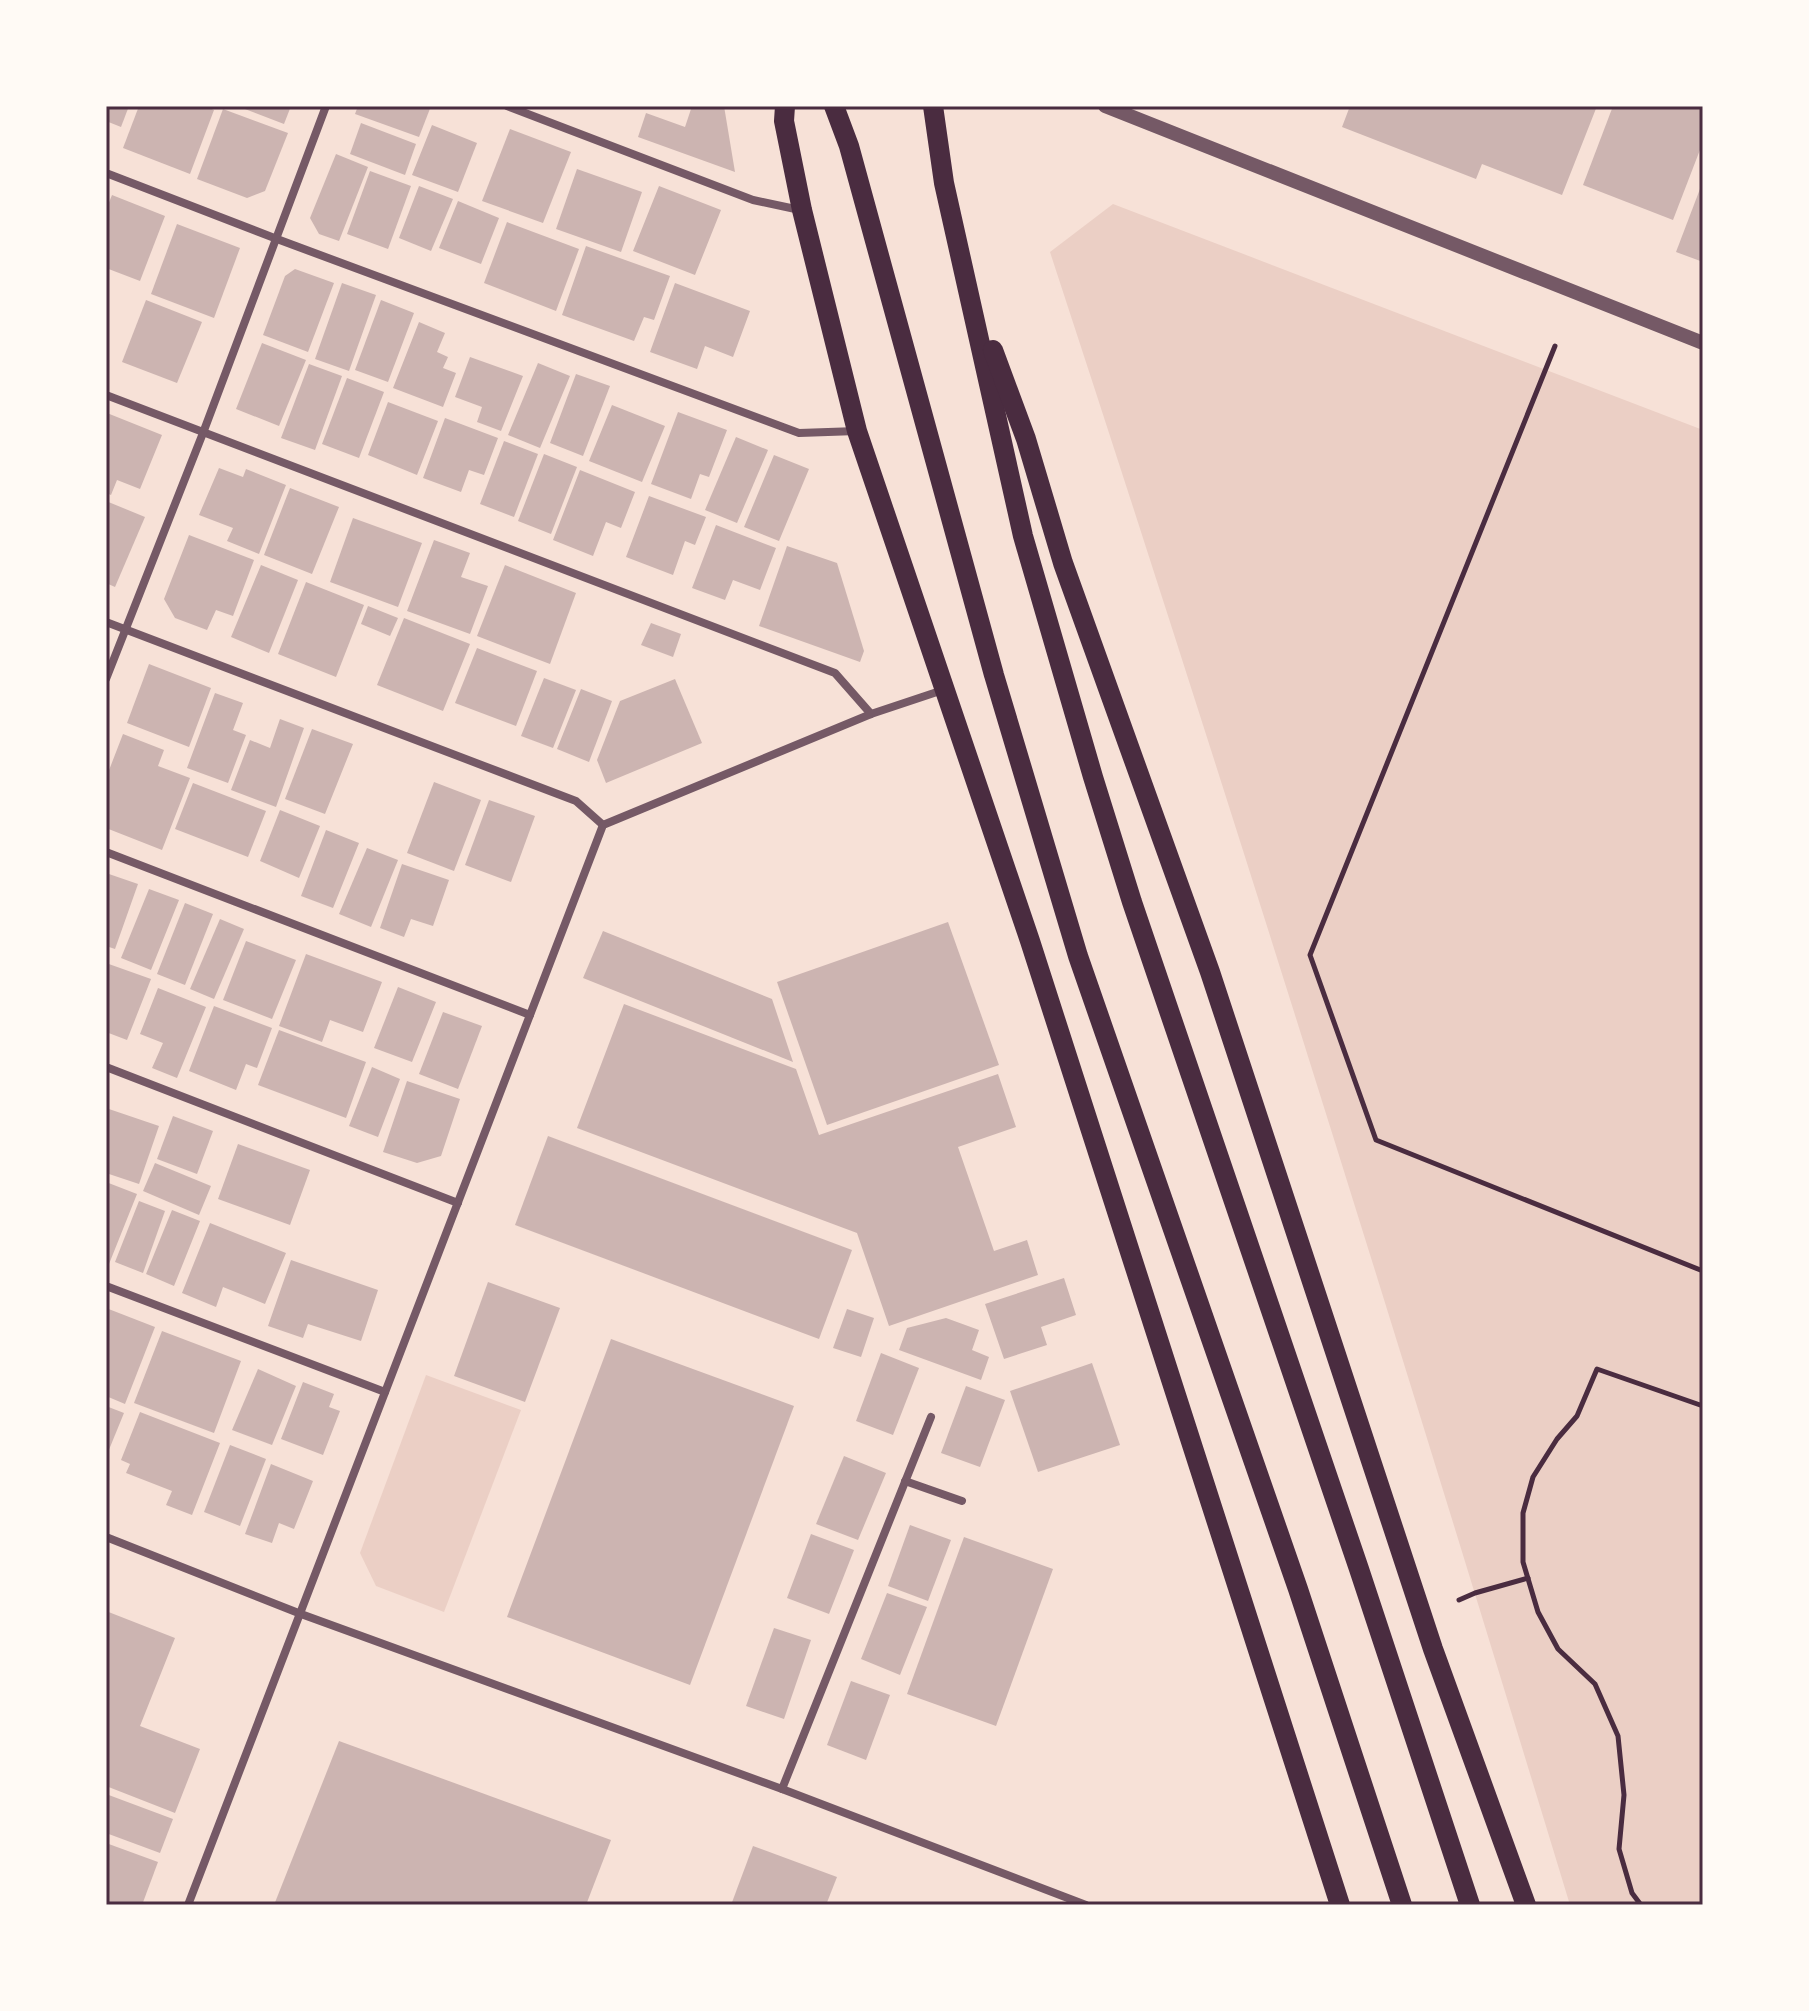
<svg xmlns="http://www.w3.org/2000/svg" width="1809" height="2011" font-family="'Times New Roman',serif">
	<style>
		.green { fill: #ebcfc5 }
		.building { fill: #ccb4b1 }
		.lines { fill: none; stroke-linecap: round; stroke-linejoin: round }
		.path { stroke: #4a2c40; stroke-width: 5 }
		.minor { stroke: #755966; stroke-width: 8 }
		.tertiary { stroke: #755966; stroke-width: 14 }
		.primary { stroke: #4a2c40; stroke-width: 20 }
		.neatline { fill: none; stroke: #4a2c40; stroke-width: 3 }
	</style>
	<rect width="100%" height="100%" fill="#f7e1d7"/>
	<g class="green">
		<path d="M1113,204L1703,430V1905H1570C1402,1352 1230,801 1050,252Z"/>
		<polygon points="426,1375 521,1410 444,1612 376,1586 360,1553"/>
	</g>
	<g class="building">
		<polygon points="106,106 129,106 121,127 106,121"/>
		<polygon points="139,106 205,106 214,110 190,174 123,148"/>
		<polygon points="237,106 291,106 284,124"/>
		<polygon points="358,106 431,106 419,137 355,114"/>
		<polygon points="692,106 724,106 735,172 638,137 646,113 685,127"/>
		<polygon points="1350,106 1597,106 1562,195 1482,164 1476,179 1342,127"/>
		<polygon points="1613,106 1703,106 1703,142 1673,220 1583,185"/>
		<polygon points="223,109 288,133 265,191 247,198 197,179"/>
		<polygon points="361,123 416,144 405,175 350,154"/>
		<polygon points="432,125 477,143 458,192 412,175"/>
		<polygon points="510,129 571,152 543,223 482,201"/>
		<polygon points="336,154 368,167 339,241 319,234 310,218"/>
		<polygon points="577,169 642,192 621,252 556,229"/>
		<polygon points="370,171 411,186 388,249 347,234"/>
		<polygon points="1703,181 1703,262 1676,252"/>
		<polygon points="419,186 453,199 431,251 399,238"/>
		<polygon points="659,186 721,210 695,275 633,251"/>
		<polygon points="112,195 165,216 140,281 106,268 106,210"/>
		<polygon points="458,201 499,218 481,264 439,248"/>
		<polygon points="507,222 579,249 556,311 484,283"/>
		<polygon points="177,224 240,248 214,318 151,294"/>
		<polygon points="586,246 670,276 654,320 644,317 634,341 562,315"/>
		<polygon points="295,269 334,283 308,352 263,335 285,276"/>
		<polygon points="342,283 376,295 349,371 315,359"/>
		<polygon points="675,283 750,311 733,357 705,346 697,369 650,352"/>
		<polygon points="146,300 202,322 177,383 122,362"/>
		<polygon points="381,300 414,313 388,382 355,370"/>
		<polygon points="419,322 445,333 437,352 448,357 443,368 456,373 443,407 393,388"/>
		<polygon points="262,343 306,360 279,426 236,409"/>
		<polygon points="470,357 523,376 501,431 477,422 482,407 455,397"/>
		<polygon points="538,363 570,376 540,448 508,435"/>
		<polygon points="309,364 342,376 315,450 281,438"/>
		<polygon points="576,374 610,386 583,456 550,443"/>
		<polygon points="347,378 384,392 359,458 322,444"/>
		<polygon points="388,402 438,421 417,475 368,455"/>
		<polygon points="612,405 665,426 642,482 589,461"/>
		<polygon points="678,412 727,430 709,477 700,474 691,499 651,484"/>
		<polygon points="107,413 162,435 140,489 117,480 111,495 106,493"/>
		<polygon points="445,418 498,438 484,475 469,470 461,492 423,478"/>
		<polygon points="736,437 768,450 737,523 705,510"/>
		<polygon points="504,441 538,454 514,517 480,504"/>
		<polygon points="544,454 577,467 551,534 518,521"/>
		<polygon points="774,455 809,469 779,541 744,527"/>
		<polygon points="219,468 243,477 246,469 286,485 259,554 227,541 233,528 199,515"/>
		<polygon points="580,470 635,492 621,528 606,522 593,556 553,540"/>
		<polygon points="290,488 339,507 312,574 264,555"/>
		<polygon points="649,496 706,517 695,545 685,541 673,575 626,557"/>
		<polygon points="106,501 145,517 115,587 106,583"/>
		<polygon points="353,518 422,543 398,607 330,582"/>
		<polygon points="716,525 776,548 760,590 733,580 725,600 692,588"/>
		<polygon points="189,535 254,560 233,616 216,610 207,630 175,618 164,599"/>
		<polygon points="434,540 470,553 461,577 488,586 470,634 407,611"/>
		<polygon points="787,546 837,563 864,651 860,662 759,626"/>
		<polygon points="261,565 298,580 269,653 231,637"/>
		<polygon points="505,565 576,593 550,664 477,636"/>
		<polygon points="306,582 364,605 336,677 278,654"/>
		<polygon points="368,606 398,618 390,636 361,624"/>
		<polygon points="404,618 470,644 443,711 377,685"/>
		<polygon points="651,623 681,634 673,657 641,645"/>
		<polygon points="477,648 537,671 516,726 455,703"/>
		<polygon points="149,664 211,688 189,747 127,723"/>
		<polygon points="544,678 576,690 553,748 521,736"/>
		<polygon points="675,679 702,743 606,783 597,760 620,701"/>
		<polygon points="581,689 612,701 589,762 557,749"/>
		<polygon points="215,693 243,703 233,730 246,735 228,783 187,768"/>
		<polygon points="280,719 304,728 276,807 231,790 250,740 270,748"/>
		<polygon points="312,729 353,744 325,814 285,799"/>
		<polygon points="123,734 164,750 158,766 190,778 162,850 106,828 106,778"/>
		<polygon points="434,782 481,800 454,871 407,853"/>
		<polygon points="193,783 266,811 248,857 175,829"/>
		<polygon points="489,800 535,816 511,882 465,865"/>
		<polygon points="280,810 320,826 299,878 260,861"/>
		<polygon points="326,830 359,843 333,908 301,896"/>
		<polygon points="367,848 398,860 371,927 339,914"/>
		<polygon points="402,864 449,880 433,926 411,919 404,937 380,928"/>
		<polygon points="106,873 138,884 115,949 106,946"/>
		<polygon points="149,889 179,900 151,970 121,958"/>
		<polygon points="185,903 213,914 185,985 157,974"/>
		<polygon points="220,919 244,929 214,999 190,989"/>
		<polygon points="948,922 999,1065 827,1125 777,982"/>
		<polygon points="603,931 772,999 793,1062 583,978"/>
		<polygon points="246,941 296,960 272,1019 223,1000"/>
		<polygon points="306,954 382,982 363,1032 330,1020 322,1042 279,1026"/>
		<polygon points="106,963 151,979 127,1040 106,1032"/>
		<polygon points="398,987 436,1002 412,1062 374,1048"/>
		<polygon points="158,988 206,1007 177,1078 152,1068 163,1043 140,1034"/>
		<polygon points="624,1004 796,1069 819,1135 998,1074 1016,1127 958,1147 994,1251 1027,1240 1038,1275 889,1326 857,1233 577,1128"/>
		<polygon points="214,1006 272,1028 257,1068 246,1064 236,1090 189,1071"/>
		<polygon points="443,1012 482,1026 458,1089 419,1074"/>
		<polygon points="279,1030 366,1062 346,1118 258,1085"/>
		<polygon points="372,1067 400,1079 378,1137 349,1126"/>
		<polygon points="407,1081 460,1099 441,1156 417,1163 383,1152"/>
		<polygon points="106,1108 159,1126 139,1184 106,1173"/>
		<polygon points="173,1116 213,1131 197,1174 157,1159"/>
		<polygon points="548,1136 852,1250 819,1339 515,1225"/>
		<polygon points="238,1144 310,1170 290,1225 218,1199"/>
		<polygon points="155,1163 211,1186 199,1215 143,1191"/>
		<polygon points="106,1182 137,1194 109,1264 106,1263"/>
		<polygon points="139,1201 165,1211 143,1273 115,1262"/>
		<polygon points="172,1210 200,1221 174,1286 146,1274"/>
		<polygon points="210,1223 286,1253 265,1304 223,1287 216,1307 182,1293"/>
		<polygon points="291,1260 378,1290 361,1341 308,1324 303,1338 268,1326"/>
		<polygon points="1064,1278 1076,1315 1041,1327 1047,1345 1004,1359 985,1304"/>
		<polygon points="488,1282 560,1308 525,1402 454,1376"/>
		<polygon points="106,1308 155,1327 125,1404 106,1396"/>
		<polygon points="847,1309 874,1318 861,1357 833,1348"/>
		<polygon points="946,1318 979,1330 972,1350 989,1357 981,1380 899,1350 907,1328"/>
		<polygon points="162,1331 241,1361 214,1433 134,1403"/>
		<polygon points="611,1339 794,1406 690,1685 507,1617"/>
		<polygon points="881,1353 919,1368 893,1435 856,1421"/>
		<polygon points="1092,1363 1120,1445 1038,1472 1010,1391"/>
		<polygon points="258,1369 296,1386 272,1445 232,1430"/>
		<polygon points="303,1382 334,1394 329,1407 340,1411 323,1455 281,1439"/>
		<polygon points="966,1386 1005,1400 980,1467 941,1453"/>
		<polygon points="106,1406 124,1413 106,1457"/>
		<polygon points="140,1412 220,1443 192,1515 166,1505 172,1491 126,1473 130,1464 121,1460"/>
		<polygon points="230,1445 266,1459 240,1526 204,1512"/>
		<polygon points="844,1456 886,1473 858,1540 816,1524"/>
		<polygon points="271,1464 313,1481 294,1529 279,1523 272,1543 245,1534"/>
		<polygon points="910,1525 951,1540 928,1601 888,1586"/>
		<polygon points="811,1534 854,1550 829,1614 787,1598"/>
		<polygon points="964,1537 1053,1569 996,1726 907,1694"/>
		<polygon points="887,1593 927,1607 900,1675 861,1659"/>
		<polygon points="106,1611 175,1638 140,1726 200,1749 175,1813 106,1786"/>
		<polygon points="774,1628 811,1640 784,1719 746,1706"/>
		<polygon points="851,1681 890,1695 866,1760 827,1745"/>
		<polygon points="339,1741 611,1840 586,1905 274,1905"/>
		<polygon points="106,1794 173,1819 160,1853 106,1833"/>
		<polygon points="106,1843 158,1862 142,1905 106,1905"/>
		<polygon points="753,1846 837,1877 826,1905 731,1905"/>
	</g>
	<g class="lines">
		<g class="path">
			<polyline points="1555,346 1310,955 1376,1140 1703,1271"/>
			<polyline points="1459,1600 1475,1593 1528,1578"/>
			<polyline points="1641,1905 1632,1893 1619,1849 1624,1795 1618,1736 1595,1684 1558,1649 1538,1612 1523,1562 1523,1513 1533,1477 1557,1439 1577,1416 1597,1369 1703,1406"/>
		</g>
		<g class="minor">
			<polyline points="507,106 753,200 800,210"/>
			<polyline points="106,173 277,239 799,433 857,431"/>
			<polyline points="106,395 835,673 871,714"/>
			<polyline points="106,622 576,801 603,825"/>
			<polyline points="106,679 203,433 326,106"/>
			<polyline points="106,852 530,1015"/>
			<polyline points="106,1067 458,1203"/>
			<polyline points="106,1286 385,1392"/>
			<polyline points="905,1481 962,1501"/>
			<polyline points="106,1537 301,1614 782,1789 1086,1905"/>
			<polyline points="782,1789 931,1417"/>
			<polyline points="188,1905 603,825 871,714 943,690"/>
		</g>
		<polyline class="tertiary" points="1105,106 1703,343"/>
		<g class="primary">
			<polyline points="785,106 784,121 802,210 857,431 1030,941 1340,1905"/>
			<polyline points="834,106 849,146 994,675 1078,956 1298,1589 1402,1905"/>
			<polyline points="933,106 944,183 1023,536 1093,777 1132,902 1359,1569 1470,1905"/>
			<polyline points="993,350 1026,439 1063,563 1210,972 1433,1649 1526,1905"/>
		</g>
	</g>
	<rect width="1809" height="2011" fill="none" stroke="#fffaf5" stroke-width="216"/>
	<rect x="108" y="108" width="1593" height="1795" class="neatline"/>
</svg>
